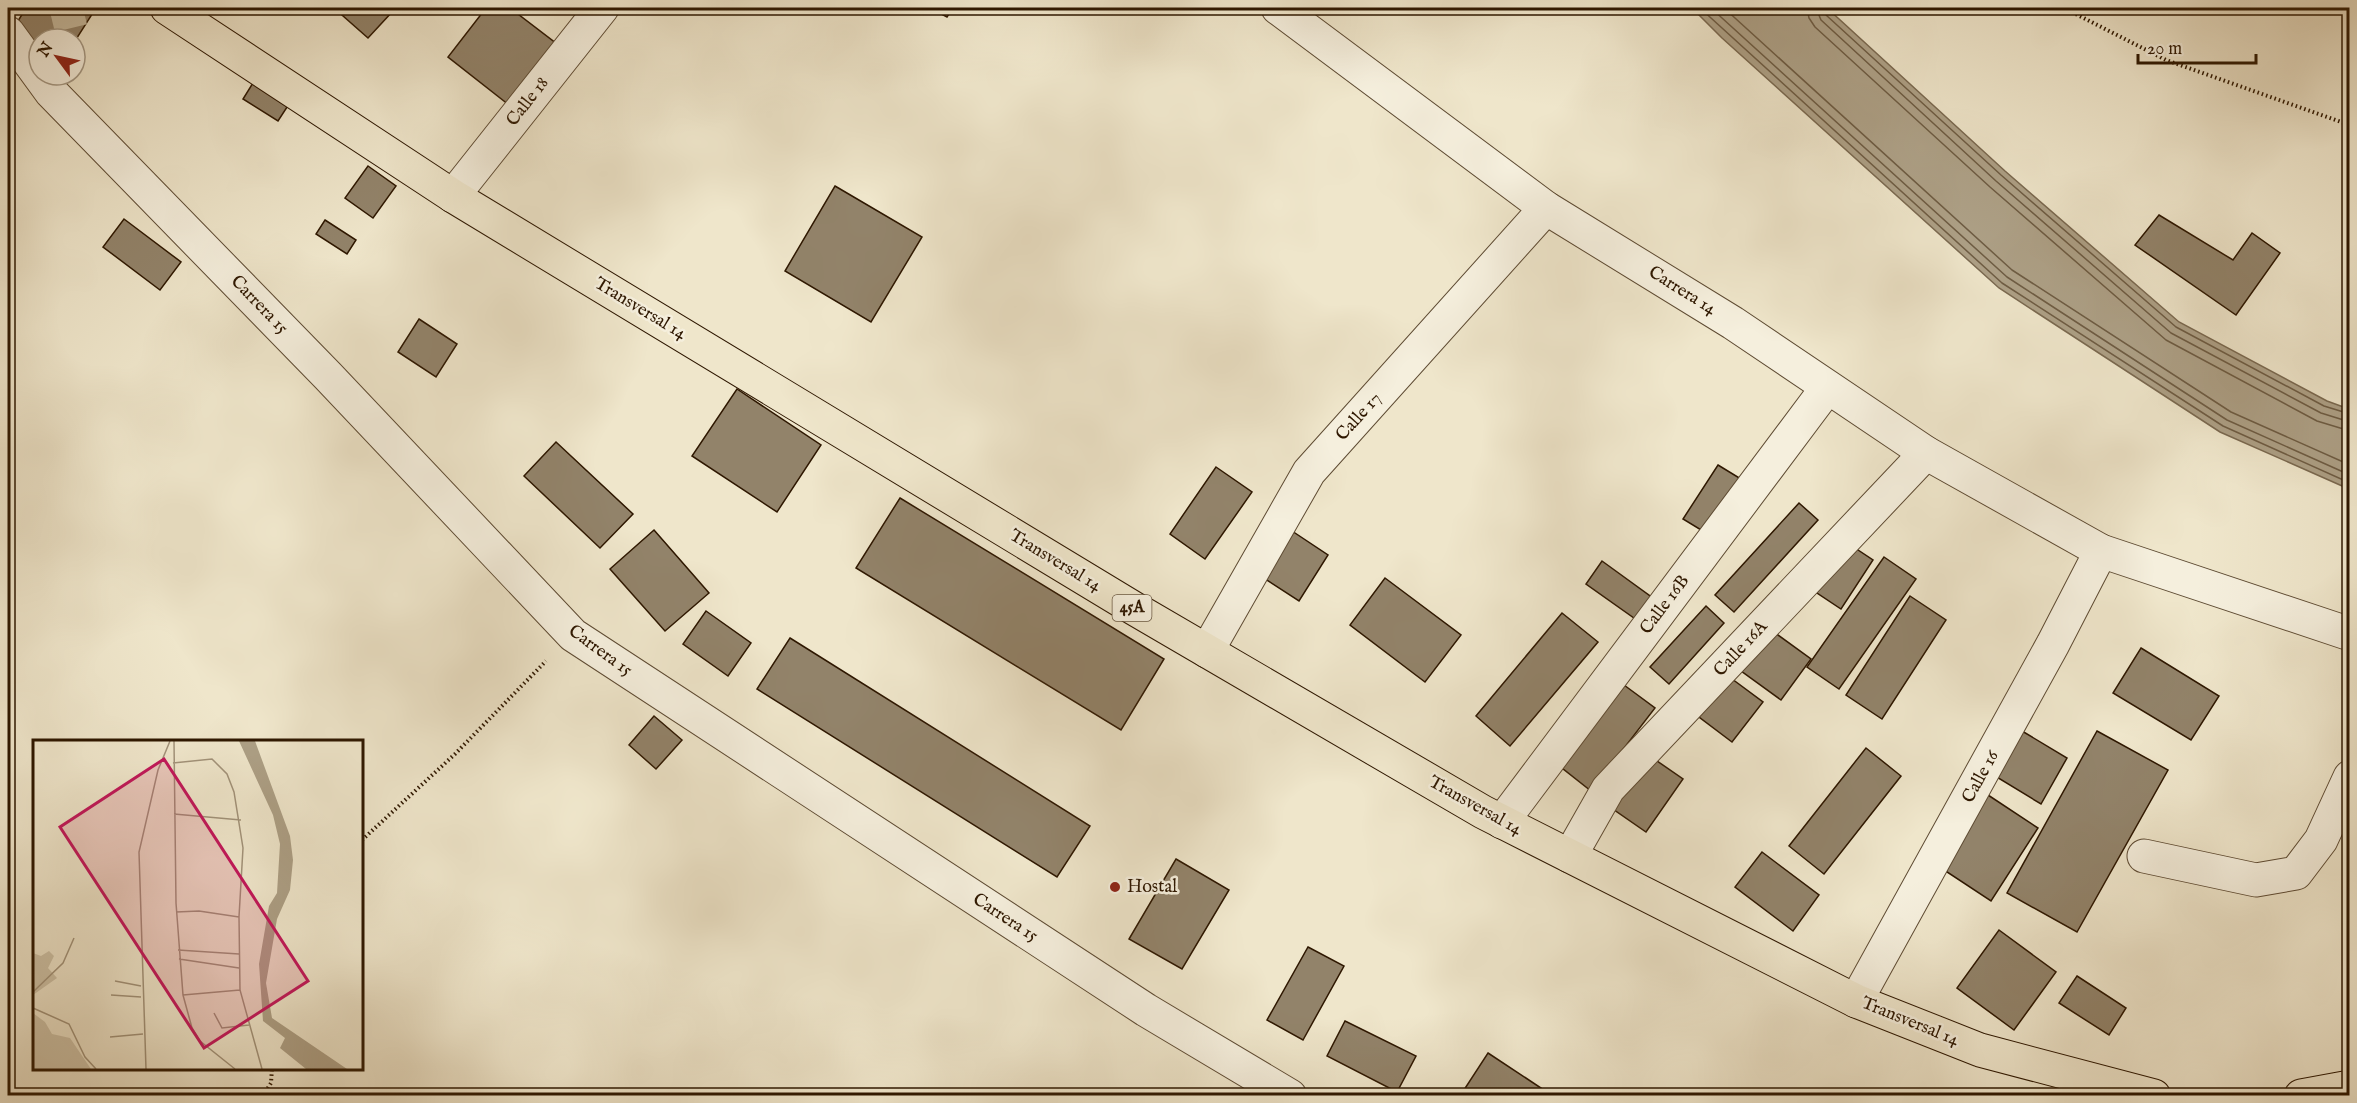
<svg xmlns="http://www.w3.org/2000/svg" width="2357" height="1103" font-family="'IM FELL English',serif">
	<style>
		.water { fill: #ada086; stroke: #7a6950; stroke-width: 1.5 }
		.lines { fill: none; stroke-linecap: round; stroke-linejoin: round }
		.shore { stroke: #6e5c43; stroke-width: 1.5 }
		.building { fill: #92836a; stroke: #2e1700; stroke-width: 1.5 }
		.minor-tunnel { stroke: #c8bda2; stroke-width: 33; stroke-dasharray: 33 16; stroke-linecap: butt }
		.minor-casing { stroke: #5e4b33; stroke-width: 35 }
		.highway-casing { stroke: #2e1700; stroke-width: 35 }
		.path { stroke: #2e1700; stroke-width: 4; stroke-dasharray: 1.5 3; stroke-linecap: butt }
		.minor { stroke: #f5efdd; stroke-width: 33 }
		.highway { stroke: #efe6cb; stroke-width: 33 }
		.poi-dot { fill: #8f2418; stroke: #f5efdd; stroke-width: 2 }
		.labels { text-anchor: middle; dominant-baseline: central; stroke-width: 5; stroke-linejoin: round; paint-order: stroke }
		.shield { fill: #f5efdd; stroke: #6a5842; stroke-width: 1.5 }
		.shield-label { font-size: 16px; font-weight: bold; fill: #2e1700 }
		.street-label { font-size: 18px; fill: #2e1700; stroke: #f5efdd }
		.poi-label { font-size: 18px; fill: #2e1700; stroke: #f5efdd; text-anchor: start }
		.inset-road { fill: none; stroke: #a2937a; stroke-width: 1.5 }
		.view { fill: #c2185b; fill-opacity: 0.15; stroke: #c2185b; stroke-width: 3 }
		.inset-edge { fill: none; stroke: #2e1700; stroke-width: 3 }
	</style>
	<rect width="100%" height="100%" fill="#efe6cb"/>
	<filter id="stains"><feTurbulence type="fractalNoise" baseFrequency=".00333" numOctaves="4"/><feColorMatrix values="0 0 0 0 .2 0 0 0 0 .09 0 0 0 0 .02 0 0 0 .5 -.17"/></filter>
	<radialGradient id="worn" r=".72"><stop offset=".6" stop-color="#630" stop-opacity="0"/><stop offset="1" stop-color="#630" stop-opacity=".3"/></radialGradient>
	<polygon class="water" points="1692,8 1827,8 2005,171 2179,322 2327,401 2349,409 2349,489 2220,432 1999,288 1722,38"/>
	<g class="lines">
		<g class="shore">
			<polyline points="1700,8 2002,283 2223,426 2350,483"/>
			<polyline points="1711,8 2007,277 2227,420 2350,475"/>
			<polyline points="1724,8 2012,270 2231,412 2350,465"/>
			<polyline points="1807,8 1809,18 1815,27 1990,187 2166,340 2317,421 2350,431"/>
			<polyline points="1816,8 1821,20 1996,181 2171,333 2321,413 2350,422"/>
			<polyline points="1824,8 1826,15 2001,175 2176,327 2324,406 2350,414"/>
		</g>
	</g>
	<g class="building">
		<polygon points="26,8 96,8 75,41 75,39 39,39 39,47 13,29"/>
		<polygon points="334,8 387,8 392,12 368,38"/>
		<polygon points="486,8 510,8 557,44 509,105 448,57"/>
		<polygon points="930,8 953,8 947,17"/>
		<polygon points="256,78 291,101 278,121 243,99"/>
		<polygon points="368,166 396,186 373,218 345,198"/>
		<polygon points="835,186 922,237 871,322 785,271"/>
		<polygon points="2159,215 2233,260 2252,233 2280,253 2236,315 2135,245"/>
		<polygon points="124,219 181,262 160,290 103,247"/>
		<polygon points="325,220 356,240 347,254 316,234"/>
		<polygon points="419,319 457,344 436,377 398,352"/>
		<polygon points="737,389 821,445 777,512 692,456"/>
		<polygon points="556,442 633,514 600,548 524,476"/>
		<polygon points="1718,465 1741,479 1706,533 1683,519"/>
		<polygon points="1216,467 1252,492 1205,559 1170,534"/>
		<polygon points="900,498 1164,659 1121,730 856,568"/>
		<polygon points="1799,503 1818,520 1734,612 1715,595"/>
		<polygon points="1289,529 1328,555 1299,601 1259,575"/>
		<polygon points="654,530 709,593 665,631 610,569"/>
		<polygon points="1846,542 1873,560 1841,609 1814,591"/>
		<polygon points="1884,557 1916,579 1839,689 1807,667"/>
		<polygon points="1602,561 1657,601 1641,623 1586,584"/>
		<polygon points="1385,578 1461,635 1425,682 1350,625"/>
		<polygon points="1910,596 1946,620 1882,719 1846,695"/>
		<polygon points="1706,606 1724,623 1669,684 1650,667"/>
		<polygon points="706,611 751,643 728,676 683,644"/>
		<polygon points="1562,613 1598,642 1510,746 1476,716"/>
		<polygon points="1767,627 1811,659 1781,700 1737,668"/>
		<polygon points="790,638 1090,826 1057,877 757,689"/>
		<polygon points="2141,648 2219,696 2191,740 2113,693"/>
		<polygon points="1724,673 1763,702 1732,742 1695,714"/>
		<polygon points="1624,685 1655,708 1591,791 1562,768"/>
		<polygon points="654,716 682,740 656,769 629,745"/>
		<polygon points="2022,731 2067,758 2041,804 1995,776"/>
		<polygon points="2097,731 2168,770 2077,932 2007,893"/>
		<polygon points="1866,748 1901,776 1824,874 1789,846"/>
		<polygon points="1647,754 1683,779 1646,832 1610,807"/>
		<polygon points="1988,795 2038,828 1991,901 1941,868"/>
		<polygon points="1762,852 1819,895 1793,931 1735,887"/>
		<polygon points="1176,859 1229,890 1182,969 1129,939"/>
		<polygon points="1999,930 2056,972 2014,1030 1957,988"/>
		<polygon points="1308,947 1344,966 1303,1040 1267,1020"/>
		<polygon points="2077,976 2126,1008 2109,1035 2059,1003"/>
		<polygon points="1345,1021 1416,1056 1397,1092 1327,1056"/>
		<polygon points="1488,1053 1541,1088 1536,1096 1460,1096"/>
	</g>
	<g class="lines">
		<polyline class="minor-tunnel" points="51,16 84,8"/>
		<g class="minor-casing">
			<g id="minor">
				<polyline points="1278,8 1546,208 1733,323 1926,453 2101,551 2350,634"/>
				<polyline points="8,33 51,92 328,376 573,635 1146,1010 1290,1096"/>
				<polyline points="453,196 602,8"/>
				<polyline points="1207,651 1309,472 1546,208"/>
				<polyline points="1502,822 1827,388"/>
				<polyline points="1570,856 1608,789 1926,453"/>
				<polyline points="2144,856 2256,880 2296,873 2321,840 2350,777"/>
				<polyline points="1856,1001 2053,644 2101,551"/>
			</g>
		</g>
		<g class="highway-casing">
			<g id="highway">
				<polyline points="167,8 453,196 1135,609 1483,812 1856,1001 1980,1050 2154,1096"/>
				<polyline points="2301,1096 2350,1087"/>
			</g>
		</g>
		<g class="path">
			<polyline points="2064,8 2166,60 2350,125"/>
			<polyline points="362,840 455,754 546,661"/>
			<polyline points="263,1096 271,1083 272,1068"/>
		</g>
		<use href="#minor" class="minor"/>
		<use href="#highway" class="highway"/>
	</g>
	<circle class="poi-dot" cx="1115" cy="887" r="6"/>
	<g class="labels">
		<rect class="shield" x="1112.5" y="595" width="39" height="26" rx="4.5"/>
		<g class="shield-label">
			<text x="1132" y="608">45A</text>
		</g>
		<g class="street-label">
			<text transform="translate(528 102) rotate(-52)">Calle 18</text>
			<text transform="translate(1682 291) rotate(32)">Carrera 14</text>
			<text transform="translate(259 305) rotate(46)">Carrera 15</text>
			<text transform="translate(640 309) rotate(31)">Transversal 14</text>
			<text transform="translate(1359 417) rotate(-48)">Calle 17</text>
			<text transform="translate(1055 561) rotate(31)">Transversal 14</text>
			<text transform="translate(1665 605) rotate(-53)">Calle 16B</text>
			<text transform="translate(1741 649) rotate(-47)">Calle 16A</text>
			<text transform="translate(600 651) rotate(36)">Carrera 15</text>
			<text transform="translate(1981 777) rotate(-61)">Calle 16</text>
			<text transform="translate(1475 806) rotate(29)">Transversal 14</text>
			<text transform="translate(1005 918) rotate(33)">Carrera 15</text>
			<text transform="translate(1910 1022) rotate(22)">Transversal 14</text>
		</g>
		<g class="poi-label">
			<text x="1127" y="887">Hostal</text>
		</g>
	</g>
	<g transform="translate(33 740)">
		<rect width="330" height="330" fill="#efe6cb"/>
		<path d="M16,211L21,216L15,228L24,238L0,255V213L8,216ZM0,273L12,282L19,294L37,298L58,329H0Z" fill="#cec3a8"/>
		<path d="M206,1H222L257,96L260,120L257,150L244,179L233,243L239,278L314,329H273L247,308L252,298L230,281L226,224L236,166L244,153L247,104L240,75Z" fill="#ada086"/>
		<path class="inset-road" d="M141,1L143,163L150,255L159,288L167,301L202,329M140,23L179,19L194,34L201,52L210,108L206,177L207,250L229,329M141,74L208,80M143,172L166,171L206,177M145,210L206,214M146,219L206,228M82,241L108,246M0,252L30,223L41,198M78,255L108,257M150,255L207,250M0,268L36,284L52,317L63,329M181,273L189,288L216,285M77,297L110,294M113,329L106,112L125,30L137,1"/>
		<path class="view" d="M131,19L275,241L171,308L27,87Z"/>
		<rect width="330" height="330" class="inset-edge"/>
	</g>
	<rect width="2357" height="1103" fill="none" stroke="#efe6cb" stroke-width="30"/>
	<rect x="9" y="9" width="2339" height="1085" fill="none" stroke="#2e1700" stroke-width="3"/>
	<rect x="15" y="15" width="2327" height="1073" fill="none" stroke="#2e1700" stroke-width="1.5"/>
	<g transform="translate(57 57) rotate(303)"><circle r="28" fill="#f5efdd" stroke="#a59985" stroke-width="1.5"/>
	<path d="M0-4.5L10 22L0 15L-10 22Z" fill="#8f2418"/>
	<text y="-9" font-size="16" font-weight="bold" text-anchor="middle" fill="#2e1700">N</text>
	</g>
	<path d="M2138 54v9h118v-9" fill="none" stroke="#2e1700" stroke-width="3"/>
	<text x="2147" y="54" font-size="18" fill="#2e1700" stroke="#f5efdd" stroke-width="4.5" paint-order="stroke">20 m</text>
	<rect width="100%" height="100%" filter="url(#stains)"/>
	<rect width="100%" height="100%" fill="url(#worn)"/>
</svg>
